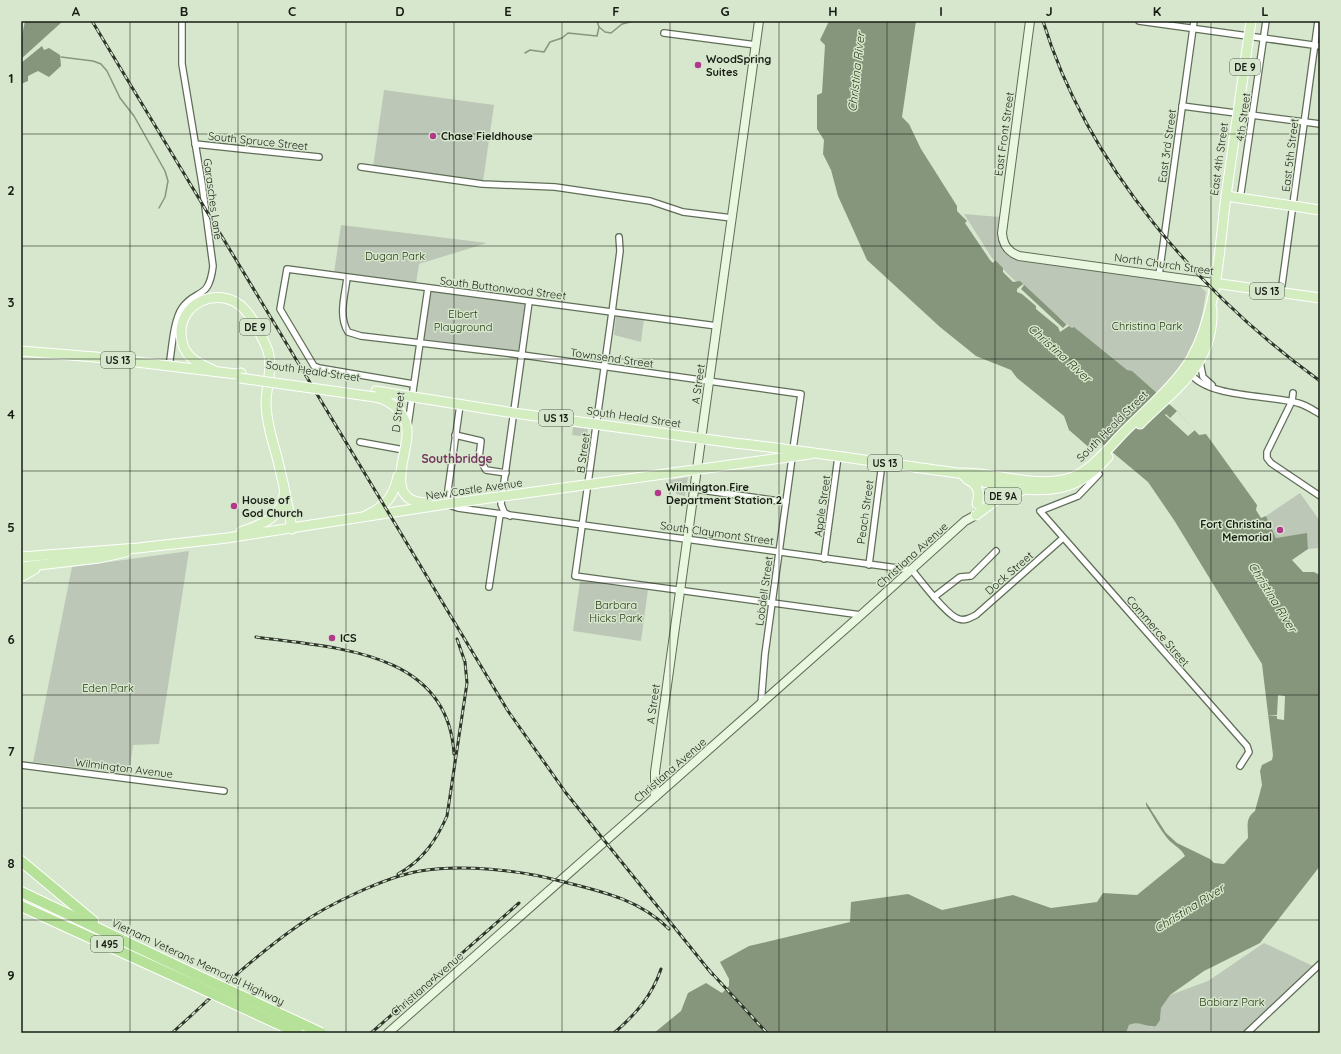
<svg xmlns="http://www.w3.org/2000/svg" width="1341" height="1054" font-family="Quicksand,sans-serif">
	<style>
		.green { fill: #bdc7b7 }
		.water { fill: #86967d }
		.pier { fill: #d7e7cd }
		.lines { fill: none; stroke-linecap: round; stroke-linejoin: round }
		.stream { stroke: #86967d; stroke-width: 1.5 }
		.street-casing { stroke: #606e57; stroke-width: 8 }
		.secondary-casing { stroke: #606e57; stroke-width: 10 }
		.primary-casing { stroke: #fff; stroke-width: 11 }
		.highway-casing { stroke: #fff; stroke-width: 12 }
		.street { stroke: #fff; stroke-width: 5.5 }
		.secondary { stroke: #e9f6e0; stroke-width: 8 }
		.primary { stroke: #d3edc1; stroke-width: 9 }
		.highway { stroke: #b5e198; stroke-width: 10 }
		.rail-casing { stroke: #2e352a; stroke-width: 3 }
		.rail { stroke: #d7e7cd; stroke-width: 1.5; stroke-dasharray: 4.5; stroke-linecap: butt }
		.primary-bridge-casing { stroke: #fff; stroke-width: 11; stroke-linecap: butt }
		.highway-bridge-casing { stroke: #fff; stroke-width: 12; stroke-linecap: butt }
		.primary-bridge { stroke: #d3edc1; stroke-width: 9 }
		.highway-bridge { stroke: #b5e198; stroke-width: 10 }
		.grid { fill: none; stroke: #181d14; stroke-width: 1; stroke-opacity: 0.55 }
		.poi-dot { fill: #b2388b; stroke: #d7e7cd; stroke-width: 1.5 }
		.labels { text-anchor: middle; dominant-baseline: central; stroke-width: 3; stroke-linejoin: round; paint-order: stroke }
		.shield { fill: #d7e7cd; stroke: #515a4c; stroke-width: 1 }
		.shield-label { font-size: 10px; font-weight: bold; fill: #181d14 }
		.poi-label { font-size: 11px; font-weight: bold; fill: #181d14; stroke: #d7e7cd; text-anchor: start }
		.street-label { font-size: 11px; fill: #181d14; stroke: #d7e7cd }
		.park-label { font-size: 11px; fill: #1f350c; stroke: #d7e7cd }
		.water-label { font-size: 12px; font-style: italic; fill: #253c13; stroke: #d7e7cd }
		.neighbourhood-label { font-size: 12px; font-weight: bold; fill: #75375e; stroke: #d7e7cd }
		.neatline { fill: none; stroke: #181d14; stroke-width: 1.5 }
		.grid-label { font-size: 13px; text-anchor: middle; font-weight: bold; fill: #181d14 }
	</style>
	<rect width="100%" height="100%" fill="#d7e7cd"/>
	<g class="green">
		<polygon points="384,90 494,105 483,182 373,167"/>
		<path d="M964,214L1000,217L1009,254L1195,282L1206,292C1202,319 1196,349 1178,371C1172,379 1163,386 1156,394L1140,379L1124,372L1012,278L992,258Z"/>
		<polygon points="341,225 487,243 419,264 416,284 334,273"/>
		<polygon points="430,291 525,304 518,352 424,339"/>
		<polygon points="616,316 644,319 641,342 614,335"/>
		<polygon points="573,427 588,429 587,437 572,435"/>
		<polygon points="688,477 685,496 676,494 676,491 669,489 671,480"/>
		<polygon points="1300,493 1320,521 1320,548 1308,549 1307,534 1276,538 1266,516"/>
		<polygon points="189,551 159,744 133,745 129,774 33,762 72,567"/>
		<polygon points="580,581 648,590 641,641 573,631"/>
		<polygon points="1264,943 1313,966 1245,1033 1126,1033 1129,1025 1136,1022 1152,1027 1160,1020 1161,1008 1170,995 1208,981"/>
	</g>
	<g class="water">
		<polygon points="25,21 63,21 21,59 21,40"/>
		<path d="M829,21H916L902,117L909,124L921,149L957,206V211L967,221L965,223L990,260L993,263L995,260L1003,268V272L1013,282L1020,281L1066,324L1072,328L1074,327L1127,370L1132,371L1177,411L1199,435L1206,434L1257,505L1256,510L1261,518L1266,516L1276,538L1307,533L1308,549L1292,560L1303,572H1314L1320,575V866L1260,943L1204,971L1170,995L1161,1008L1160,1020L1156,1026C1145,1028 1140,1020 1129,1025L1126,1033H654L681,1011L688,993L706,983L722,993L729,986V979L720,962L749,946L850,922L851,902L908,894L942,910L1013,895L1051,908L1097,902L1103,893L1137,895L1185,856C1181,848 1173,845 1167,838C1159,828 1153,816 1146,805V802L1166,833L1177,843L1210,859L1214,863L1224,864L1248,838C1248,827 1245,818 1255,811L1262,785L1260,771L1262,765L1272,760L1273,755L1262,664L1174,520L1148,482L1099,441L1092,450L1069,430L1064,416L1017,378L1011,370L976,356L940,327L867,260L838,196L831,170L823,154L824,140L817,129V95L822,93L825,45L820,40Z"/>
		<polygon points="42,46 44,50 49,48 60,55 61,66 49,77 38,71 28,76 28,81 21,84 21,63"/>
	</g>
	<g class="pier">
		<polygon points="1023,284 1024,285 1021,289 1063,328 1067,324 1069,326 1060,332 1058,327 1036,309 1036,306 1022,294 1017,292 1017,289"/>
		<polygon points="1177,411 1195,430 1188,436 1165,415 1166,414 1170,418"/>
		<polygon points="1278,695 1285,696 1284,720 1277,719 1277,716 1266,715 1277,715"/>
	</g>
	<g class="lines">
		<g class="stream">
			<polyline points="597,21 599,27 605,32 611,33 622,24 634,21"/>
			<polyline points="525,53 530,50 544,52 550,42 562,38 568,33 597,36 599,27"/>
			<polyline points="61,57 93,61 101,64 107,71 120,98 134,116 165,171 168,181 165,197 159,208"/>
		</g>
		<g class="street-casing">
			<g id="street">
				<polyline points="1139,21 1320,46"/>
				<polyline points="664,33 756,45"/>
				<polyline points="1182,106 1320,124"/>
				<polyline points="195,144 319,157"/>
				<polyline points="361,167 482,184 555,187 650,201 683,212 732,218"/>
				<polyline points="1240,199 1266,21"/>
				<polyline points="619,237 620,251 612,312 575,576 861,615"/>
				<polyline points="1159,275 1194,21"/>
				<path d="M347,278C345,295 338,316 348,332L361,336L522,355L801,394L793,449"/>
				<polyline points="1281,292 1318,21"/>
				<polyline points="1200,362 1203,377 1212,385"/>
				<path d="M169,366C172,350 173,321 182,308C196,288 209,301 213,266L202,184L182,64V21"/>
				<path d="M1190,373C1207,398 1270,395 1298,403C1306,405 1313,410 1320,414"/>
				<polyline points="413,384 319,368 314,366 280,309 287,269 717,326"/>
				<polyline points="1293,393 1292,401 1267,452 1267,458 1271,463 1320,496"/>
				<path d="M460,405L446,504L458,508L912,570C920,580 948,617 959,619C965,621 970,618 976,615L1063,538"/>
				<polyline points="408,425 428,288"/>
				<polyline points="455,435 481,441 479,458 486,470 506,473"/>
				<polyline points="360,442 404,450"/>
				<polyline points="1099,474 1078,496 1040,511 1247,746 1249,752 1240,766"/>
				<polyline points="694,489 786,502"/>
				<polyline points="510,516 504,512 501,504 529,302"/>
				<polyline points="824,559 838,457"/>
				<polyline points="869,565 882,463"/>
				<polyline points="489,587 500,515"/>
				<polyline points="934,597 960,577 971,576 996,551"/>
				<polyline points="761,704 765,654 792,458"/>
				<polyline points="21,765 224,791"/>
				<polyline points="1247,1033 1320,964"/>
			</g>
		</g>
		<g class="secondary-casing">
			<g id="secondary">
				<path d="M1030,21L1002,233C1003,245 1008,252 1019,256L1214,283"/>
				<polyline points="655,797 655,772 759,21"/>
				<polyline points="388,1033 861,615 965,521 976,515 995,485 996,479"/>
			</g>
		</g>
		<g class="primary-casing">
			<g id="primary">
				<polyline points="1226,196 1320,210"/>
				<polyline points="1214,283 1320,298"/>
				<polyline points="21,351 95,357 236,374 241,373"/>
				<path d="M215,371C197,363 182,357 181,334C180,303 216,287 240,305C252,315 260,333 266,346C274,363 267,383 266,401C266,420 272,439 277,457C283,481 288,505 292,529"/>
				<path d="M376,391L514,413L734,443C809,451 883,463 957,473C994,471 1033,489 1070,478C1092,471 1109,447 1125,431C1144,412 1178,382 1191,359C1218,311 1219,249 1226,196C1234,138 1243,79 1251,21"/>
				<path d="M375,397C393,400 409,416 407,436C405,461 385,503 428,503"/>
				<path d="M1140,424C1176,388 1214,365 1212,309"/>
				<path d="M964,476C996,487 1048,498 1079,481C1090,475 1099,467 1108,457"/>
				<path d="M967,479C979,485 980,493 977,504"/>
				<path d="M367,515C386,506 394,496 398,476"/>
				<polyline points="976,515 1000,497 1021,491"/>
				<path d="M241,532C261,524 280,520 284,495"/>
				<polyline points="21,557 138,548 227,538 446,504 810,454"/>
				<polyline points="21,567 99,558 126,552"/>
				<polyline points="21,577 35,569"/>
			</g>
		</g>
		<g class="highway-casing">
			<g id="highway">
				<polyline points="21,861 93,921"/>
				<polyline points="21,892 196,975"/>
				<polyline points="21,906 192,984"/>
			</g>
		</g>
		<use href="#street" class="street"/>
		<use href="#secondary" class="secondary"/>
		<use href="#primary" class="primary"/>
		<use href="#highway" class="highway"/>
		<g class="rail-casing">
			<g id="rail">
				<polyline points="92,21 508,711 566,793 712,974"/>
				<path d="M1043,21C1087,165 1200,294 1320,381"/>
				<path d="M256,637C334,648 448,650 454,754"/>
				<path d="M398,874C422,861 436,841 447,816L467,683L465,662L457,639"/>
				<polyline points="708,969 767,1033"/>
				<path d="M172,1033C213,996 254,956 299,925C327,905 385,877 420,871C461,864 520,870 560,881C600,891 639,899 669,929"/>
				<polyline points="371,1033 519,903"/>
				<path d="M614,1033C635,1015 652,996 661,969"/>
			</g>
		</g>
		<use href="#rail" class="rail"/>
		<g class="primary-bridge-casing">
			<polyline id="primary-bridge" points="240,378 375,397"/>
		</g>
		<g class="highway-bridge-casing">
			<g id="highway-bridge">
				<polyline points="196,975 321,1033"/>
				<polyline points="192,984 298,1033"/>
			</g>
		</g>
		<use href="#primary-bridge" class="primary-bridge"/>
		<use href="#highway-bridge" class="highway-bridge"/>
	</g>
	<path class="grid" d="M130,21V1033M238,21V1033M346,21V1033M454,21V1033M562,21V1033M670,21V1033M779,21V1033M887,21V1033M995,21V1033M1103,21V1033M1211,21V1033M21,134H1320M21,246H1320M21,359H1320M21,471H1320M21,583H1320M21,695H1320M21,808H1320M21,920H1320"/>
	<g class="poi-dot">
		<circle cx="698" cy="65" r="4"/>
		<circle cx="433" cy="136" r="4"/>
		<circle cx="658" cy="493" r="4"/>
		<circle cx="234" cy="506" r="4"/>
		<circle cx="1280" cy="530" r="4"/>
		<circle cx="332" cy="638" r="4"/>
	</g>
	<g class="labels">
		<g class="shield">
			<rect x="1230" y="59" width="30" height="16" rx="3"/>
			<rect x="1250" y="283" width="34" height="16" rx="3"/>
			<rect x="240" y="319" width="30" height="16" rx="3"/>
			<rect x="101" y="352" width="34" height="16" rx="3"/>
			<rect x="539" y="410" width="34" height="16" rx="3"/>
			<rect x="868" y="455" width="34" height="16" rx="3"/>
			<rect x="985" y="488" width="36" height="16" rx="3"/>
			<rect x="91" y="936" width="32" height="16" rx="3"/>
		</g>
		<g class="shield-label">
			<text x="1245" y="67">DE 9</text>
			<text x="1267" y="291">US 13</text>
			<text x="255" y="327">DE 9</text>
			<text x="118" y="360">US 13</text>
			<text x="556" y="418">US 13</text>
			<text x="885" y="463">US 13</text>
			<text x="1003" y="496">DE 9A</text>
			<text x="107" y="944">I 495</text>
		</g>
		<g class="poi-label">
			<text x="706" y="59">WoodSpring<tspan x="706" dy="13">Suites</tspan></text>
			<text x="441" y="136">Chase Fieldhouse</text>
			<text x="666" y="487">Wilmington Fire<tspan x="666" dy="13">Department Station 2</tspan></text>
			<text x="242" y="500">House of<tspan x="242" dy="13">God Church</tspan></text>
			<text x="1272" y="524" text-anchor="end">Fort Christina<tspan x="1272" dy="13">Memorial</tspan></text>
			<text x="340" y="638">ICS</text>
		</g>
		<g class="street-label">
			<text transform="translate(1243 117) rotate(-82)">4th Street</text>
			<text transform="translate(1004 134) rotate(-82)">East Front Street</text>
			<text transform="translate(258 141) rotate(6)">South Spruce Street</text>
			<text transform="translate(1167 146) rotate(-82)">East 3rd Street</text>
			<text transform="translate(1290 155) rotate(-83)">East 5th Street</text>
			<text transform="translate(1219 159) rotate(-82)">East 4th Street</text>
			<text transform="translate(213 199) rotate(82)">Garasches Lane</text>
			<text transform="translate(1164 264) rotate(8)">North Church Street</text>
			<text transform="translate(503 288) rotate(7)">South Buttonwood Street</text>
			<text transform="translate(612 358) rotate(8)">Townsend Street</text>
			<text transform="translate(313 371) rotate(8)">South Heald Street</text>
			<text transform="translate(698 384) rotate(-82)">A Street</text>
			<text transform="translate(398 412) rotate(-83)">D Street</text>
			<text transform="translate(634 417) rotate(8)">South Heald Street</text>
			<text transform="translate(1112 426) rotate(-45)">South Heald Street</text>
			<text transform="translate(583 453) rotate(-82)">B Street</text>
			<text transform="translate(474 489) rotate(-8)">New Castle Avenue</text>
			<text transform="translate(822 506) rotate(-82)">Apple Street</text>
			<text transform="translate(865 512) rotate(-82)">Peach Street</text>
			<text transform="translate(717 533) rotate(8)">South Claymont Street</text>
			<text transform="translate(912 555) rotate(-42)">Christiana Avenue</text>
			<text transform="translate(1009 573) rotate(-41)">Dock Street</text>
			<text transform="translate(764 591) rotate(-82)">Lobdell Street</text>
			<text transform="translate(1158 631) rotate(49)">Commerce Street</text>
			<text transform="translate(653 704) rotate(-82)">A Street</text>
			<text transform="translate(124 768) rotate(7)">Wilmington Avenue</text>
			<text transform="translate(670 770) rotate(-41)">Christiana Avenue</text>
			<text transform="translate(198 962) rotate(25)">Vietnam Veterans Memorial Highway</text>
			<text transform="translate(427 984) rotate(-41)">Christiana Avenue</text>
		</g>
		<g class="park-label">
			<text x="395" y="256">Dugan Park</text>
			<text x="463" y="314">Elbert<tspan x="463" dy="13">Playground</tspan></text>
			<text x="1147" y="326">Christina Park</text>
			<text x="616" y="605">Barbara<tspan x="616" dy="13">Hicks Park</tspan></text>
			<text x="108" y="688">Eden Park</text>
			<text x="1232" y="1002">Babiarz Park</text>
		</g>
		<g class="water-label">
			<text transform="translate(856 72) rotate(-84)">Christina River</text>
			<text transform="translate(1060 353) rotate(42)">Christina River</text>
			<text transform="translate(1273 597) rotate(58)">Christina River</text>
			<text transform="translate(1189 908) rotate(-32)">Christina River</text>
		</g>
		<g class="neighbourhood-label">
			<text x="457" y="458">Southbridge</text>
		</g>
	</g>
	<rect width="1341" height="1054" fill="none" stroke="#d7e7cd" stroke-width="44"/>
	<rect x="22" y="22" width="1297" height="1010" class="neatline"/>
	<g class="grid-label">
		<text x="76" y="16">A</text>
		<text x="184" y="16">B</text>
		<text x="292" y="16">C</text>
		<text x="400" y="16">D</text>
		<text x="508" y="16">E</text>
		<text x="616" y="16">F</text>
		<text x="725" y="16">G</text>
		<text x="833" y="16">H</text>
		<text x="941" y="16">I</text>
		<text x="1049" y="16">J</text>
		<text x="1157" y="16">K</text>
		<text x="1265" y="16">L</text>
		<text x="11" y="83">1</text>
		<text x="11" y="195">2</text>
		<text x="11" y="307">3</text>
		<text x="11" y="419">4</text>
		<text x="11" y="532">5</text>
		<text x="11" y="644">6</text>
		<text x="11" y="756">7</text>
		<text x="11" y="868">8</text>
		<text x="11" y="980">9</text>
	</g>
</svg>
